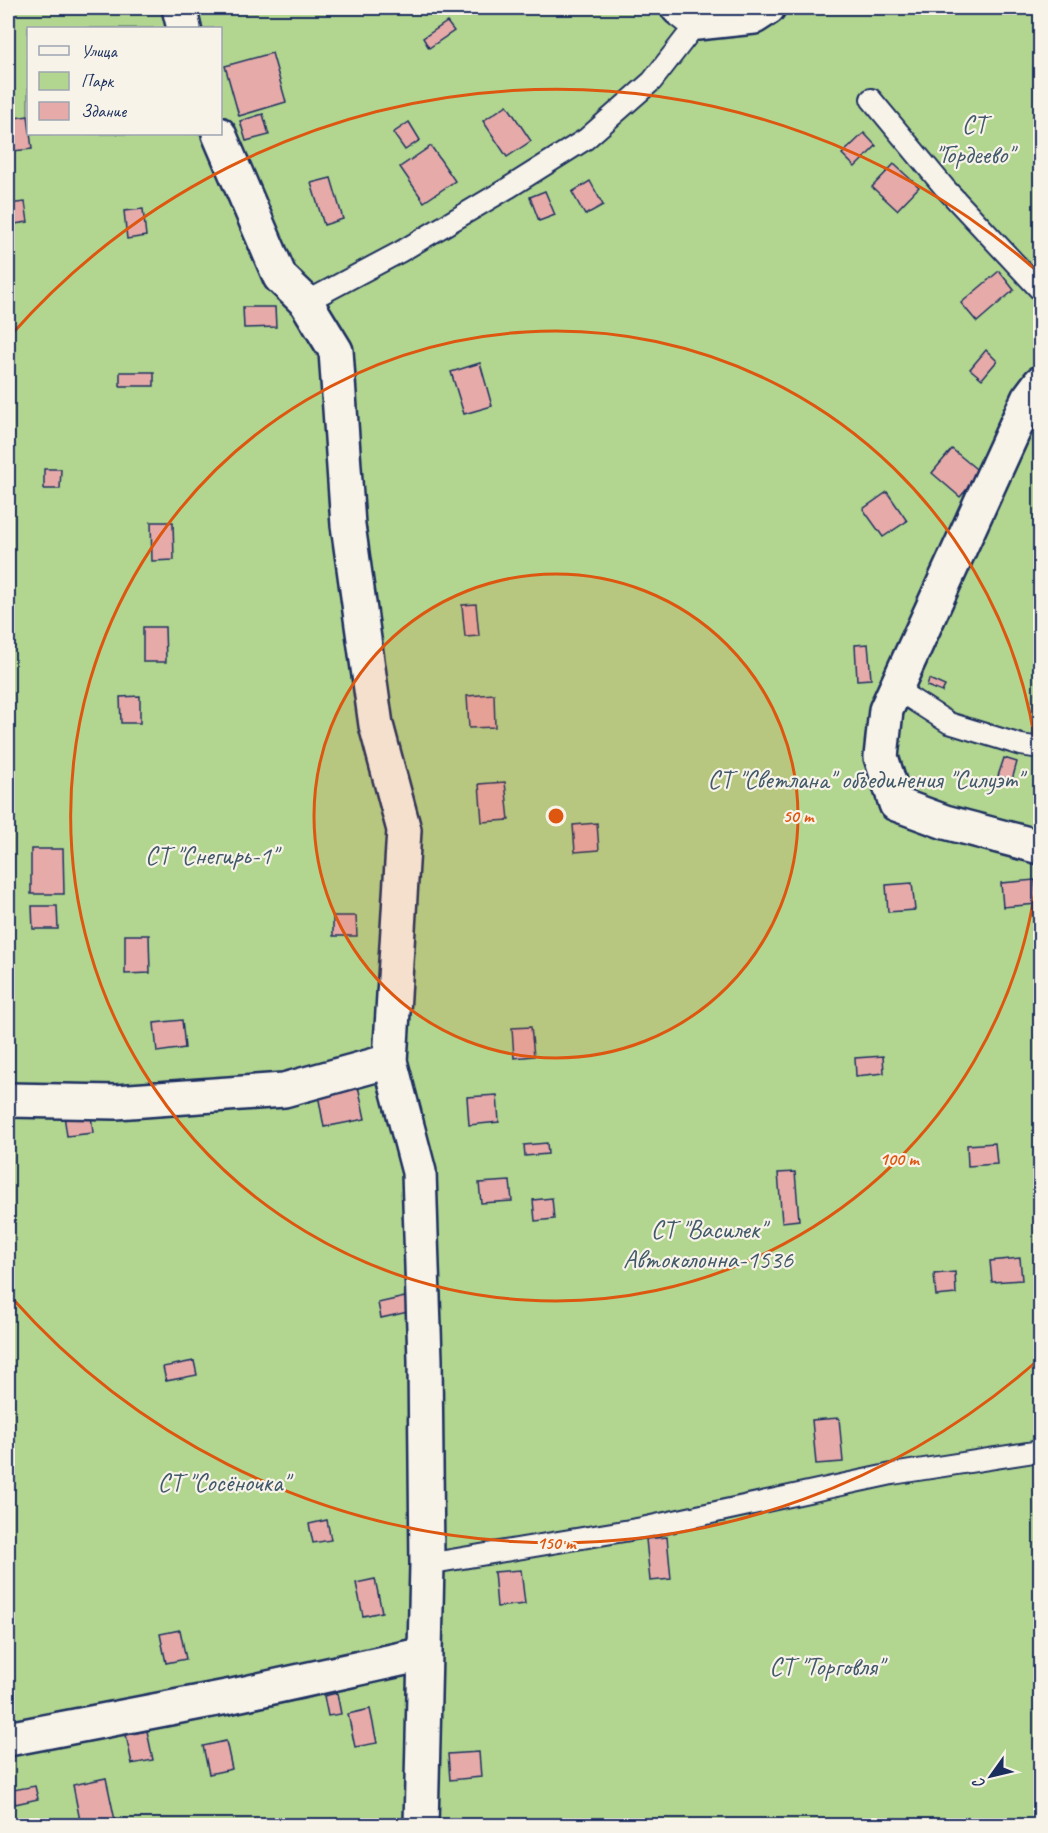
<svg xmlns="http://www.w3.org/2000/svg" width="1048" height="1833" font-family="Caveat,sans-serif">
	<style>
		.green { fill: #b2d690; stroke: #668277; stroke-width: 1.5; fill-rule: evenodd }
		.building { fill: #e6aba8; stroke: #1b2f5e; stroke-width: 1.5 }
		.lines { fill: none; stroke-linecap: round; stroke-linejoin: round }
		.lane-casing { stroke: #1b2f5e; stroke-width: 24 }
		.street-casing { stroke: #1b2f5e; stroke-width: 38 }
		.lane { stroke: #f7f3e8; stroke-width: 20 }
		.street { stroke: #f7f3e8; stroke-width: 33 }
		.ring { fill: none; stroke: #de5710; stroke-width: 3 }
		.labels { text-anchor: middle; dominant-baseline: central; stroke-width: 4.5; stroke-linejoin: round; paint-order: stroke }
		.park-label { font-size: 26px; fill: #41596a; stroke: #f7f3e8 }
		.centre { fill: #de5710; stroke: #f7f3e8; stroke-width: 3 }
		.ring-label { font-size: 18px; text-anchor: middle; font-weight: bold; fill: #de5710; stroke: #f7f3e8; stroke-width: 4.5; stroke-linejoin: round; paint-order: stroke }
	</style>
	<rect width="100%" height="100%" fill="#f4e5db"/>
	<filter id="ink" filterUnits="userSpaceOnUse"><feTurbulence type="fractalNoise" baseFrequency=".0167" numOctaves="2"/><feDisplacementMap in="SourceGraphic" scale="12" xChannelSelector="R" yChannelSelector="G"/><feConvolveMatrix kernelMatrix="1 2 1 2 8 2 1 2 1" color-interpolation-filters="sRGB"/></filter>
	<g filter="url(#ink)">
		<path class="green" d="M8,8H1040V1825L8,1826ZM28,28H220V134H28Z"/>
		<g class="building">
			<polygon points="447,22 454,31 429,48 423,38"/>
			<polygon points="272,53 286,102 239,116 225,66"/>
			<polygon points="507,105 531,141 507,157 483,121"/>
			<polygon points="263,114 269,135 246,141 240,121"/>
			<polygon points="28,116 32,149 13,151 8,119"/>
			<polygon points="409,122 420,140 405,150 393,133"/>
			<polygon points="864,133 876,146 855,167 842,154"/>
			<polygon points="431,146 455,181 424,202 400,167"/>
			<polygon points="894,164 919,187 897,210 872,187"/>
			<polygon points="331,178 343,219 324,225 311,183"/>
			<polygon points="590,181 603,205 585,215 572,192"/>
			<polygon points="545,191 555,215 539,221 530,197"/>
			<polygon points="25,202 28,222 8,225 8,204"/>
			<polygon points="143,209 146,236 127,239 124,211"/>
			<polygon points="999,271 1014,290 977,322 961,303"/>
			<polygon points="243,307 275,307 276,327 244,328"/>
			<polygon points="986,350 997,361 982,379 970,369"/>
			<polygon points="480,363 492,406 464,414 451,372"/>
			<rect x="120" y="372" width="34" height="14"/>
			<polygon points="952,449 981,473 960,497 932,473"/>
			<polygon points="44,469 61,469 60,489 44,489"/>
			<polygon points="887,492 907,521 883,537 863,509"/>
			<polygon points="151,522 173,522 174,560 152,561"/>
			<polygon points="476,604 479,636 465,637 462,605"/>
			<polygon points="143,627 165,627 166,662 143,662"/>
			<polygon points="868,644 871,679 857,680 855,645"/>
			<polygon points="929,679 945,686 942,692 927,686"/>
			<polygon points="494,694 495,727 469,728 467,696"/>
			<polygon points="140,696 140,723 121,723 120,697"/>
			<polygon points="1038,718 1040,718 1040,737 1033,735"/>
			<polygon points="1004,758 1017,762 1012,780 998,776"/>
			<polygon points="505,782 509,820 482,822 479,784"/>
			<polygon points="597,823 599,850 575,852 573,825"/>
			<polygon points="31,849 63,849 64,894 31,894"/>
			<polygon points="1035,880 1037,904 1003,907 1001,883"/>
			<polygon points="912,883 915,910 888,912 886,885"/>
			<polygon points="32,906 57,906 58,929 33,929"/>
			<polygon points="333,916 356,916 357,936 333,936"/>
			<polygon points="125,935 149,935 150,973 125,974"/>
			<polygon points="182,1020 185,1048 157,1052 154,1023"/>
			<polygon points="531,1027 534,1056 514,1058 512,1028"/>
			<polygon points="883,1056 884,1073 856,1076 855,1058"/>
			<polygon points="357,1081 365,1119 324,1127 317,1089"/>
			<polygon points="497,1095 499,1122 469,1125 467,1097"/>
			<polygon points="90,1105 93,1133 67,1136 63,1108"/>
			<polygon points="547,1143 548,1154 525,1156 524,1145"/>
			<polygon points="995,1143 997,1164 968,1166 967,1145"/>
			<polygon points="795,1172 799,1220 782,1222 778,1173"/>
			<polygon points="510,1181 512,1201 481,1203 479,1183"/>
			<polygon points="552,1198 554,1219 535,1221 533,1200"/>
			<polygon points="1020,1258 1022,1280 992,1282 990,1261"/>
			<polygon points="955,1272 956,1294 936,1296 934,1274"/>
			<polygon points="405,1297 408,1312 381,1318 378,1303"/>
			<polygon points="194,1361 197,1375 166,1381 163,1367"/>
			<polygon points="839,1418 843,1462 816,1464 812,1420"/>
			<polygon points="327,1520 331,1540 313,1543 309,1524"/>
			<polygon points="667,1537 671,1579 650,1581 646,1539"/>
			<polygon points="521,1570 525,1604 497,1607 494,1572"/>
			<polygon points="375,1579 382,1612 363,1616 356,1583"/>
			<polygon points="180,1630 186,1659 166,1663 160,1634"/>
			<polygon points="337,1693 341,1714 328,1716 324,1696"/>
			<polygon points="370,1709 377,1743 355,1747 348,1714"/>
			<polygon points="147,1731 153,1760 132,1764 126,1735"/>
			<polygon points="226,1741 232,1769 209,1774 203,1746"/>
			<polygon points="479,1752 481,1777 450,1780 448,1754"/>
			<polygon points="106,1778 116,1825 81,1826 73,1785"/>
			<polygon points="35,1786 38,1799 15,1804 13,1790"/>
		</g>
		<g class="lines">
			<g class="lane-casing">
				<g id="lane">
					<polyline points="871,99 944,187 1040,290"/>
					<polyline points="306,302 400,252 508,188 586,139 652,81 697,23"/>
					<polyline points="896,689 949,723 1021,745 1040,748"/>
					<polyline points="427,1564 642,1528 892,1474 1040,1451"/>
				</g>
			</g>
			<g class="street-casing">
				<g id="street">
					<polyline points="179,8 184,28"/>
					<polyline points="678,8 697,23 754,17 768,8"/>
					<polyline points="219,134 280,277 306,302 336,351 348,525 376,725 404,830 390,1061 419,1172 425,1360 427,1564 421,1826"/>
					<polyline points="1040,383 1028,399 886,710 881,757 896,804 945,822 1040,847"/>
					<polyline points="8,1100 116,1102 284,1090 390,1061"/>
					<polyline points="8,1739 232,1696 424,1654"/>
				</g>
			</g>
			<use href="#lane" class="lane"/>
			<use href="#street" class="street"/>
		</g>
	</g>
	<circle cx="556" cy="816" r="242" fill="#de5710" fill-opacity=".12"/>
	<g class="ring">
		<circle cx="556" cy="816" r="242"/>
		<path d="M1040 841A485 485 0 1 1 1040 791"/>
		<path d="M1038 1360A727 727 0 0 1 12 1298M12 334A727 727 0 0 1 1038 272"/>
	</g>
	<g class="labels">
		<g class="park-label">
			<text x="974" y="124">СТ<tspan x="974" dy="30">"Гордеево"</tspan></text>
			<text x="865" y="779">СТ "Светлана" объединения "Силуэт"</text>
			<text x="211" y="855">СТ "Снегирь-1"</text>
			<text x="708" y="1229">СТ "Василек"<tspan x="708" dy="30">Автоколонна-1536</tspan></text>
			<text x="223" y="1482">СТ "Сосёночка"</text>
			<text x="826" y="1666">СТ "Торговля"</text>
		</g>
	</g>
	<circle cx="556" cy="816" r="9" class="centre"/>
	<g class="ring-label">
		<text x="798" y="822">50 m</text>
		<text x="899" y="1165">100 m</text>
		<text x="556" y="1549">150 m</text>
	</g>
	<rect width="1048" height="1833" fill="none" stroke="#f7f3e8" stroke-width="30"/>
	<rect x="15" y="15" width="1018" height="1803" fill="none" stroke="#1b2f5e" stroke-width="2" filter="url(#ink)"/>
	<rect x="27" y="27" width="195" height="108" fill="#f7f3e8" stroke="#9fa5b1" stroke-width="1.5"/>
	<rect x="39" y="46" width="30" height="9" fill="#f7f3e8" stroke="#9fa5b1" stroke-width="1.5"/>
	<text x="81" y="57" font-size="18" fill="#1b2f5e">Улица</text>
	<rect x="39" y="72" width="30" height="18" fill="#b2d690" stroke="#9fa5b1" stroke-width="1.5"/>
	<text x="81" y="87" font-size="18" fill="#1b2f5e">Парк</text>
	<rect x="39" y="102" width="30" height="18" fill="#e6aba8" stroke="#9fa5b1" stroke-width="1.5"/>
	<text x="81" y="117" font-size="18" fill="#1b2f5e">Здание</text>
	<g transform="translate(991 1776) rotate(236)" stroke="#f7f3e8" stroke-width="4.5" paint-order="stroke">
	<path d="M0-4.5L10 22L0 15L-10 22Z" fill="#1b2f5e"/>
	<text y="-9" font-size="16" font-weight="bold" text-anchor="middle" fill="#1b2f5e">С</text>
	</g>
</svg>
